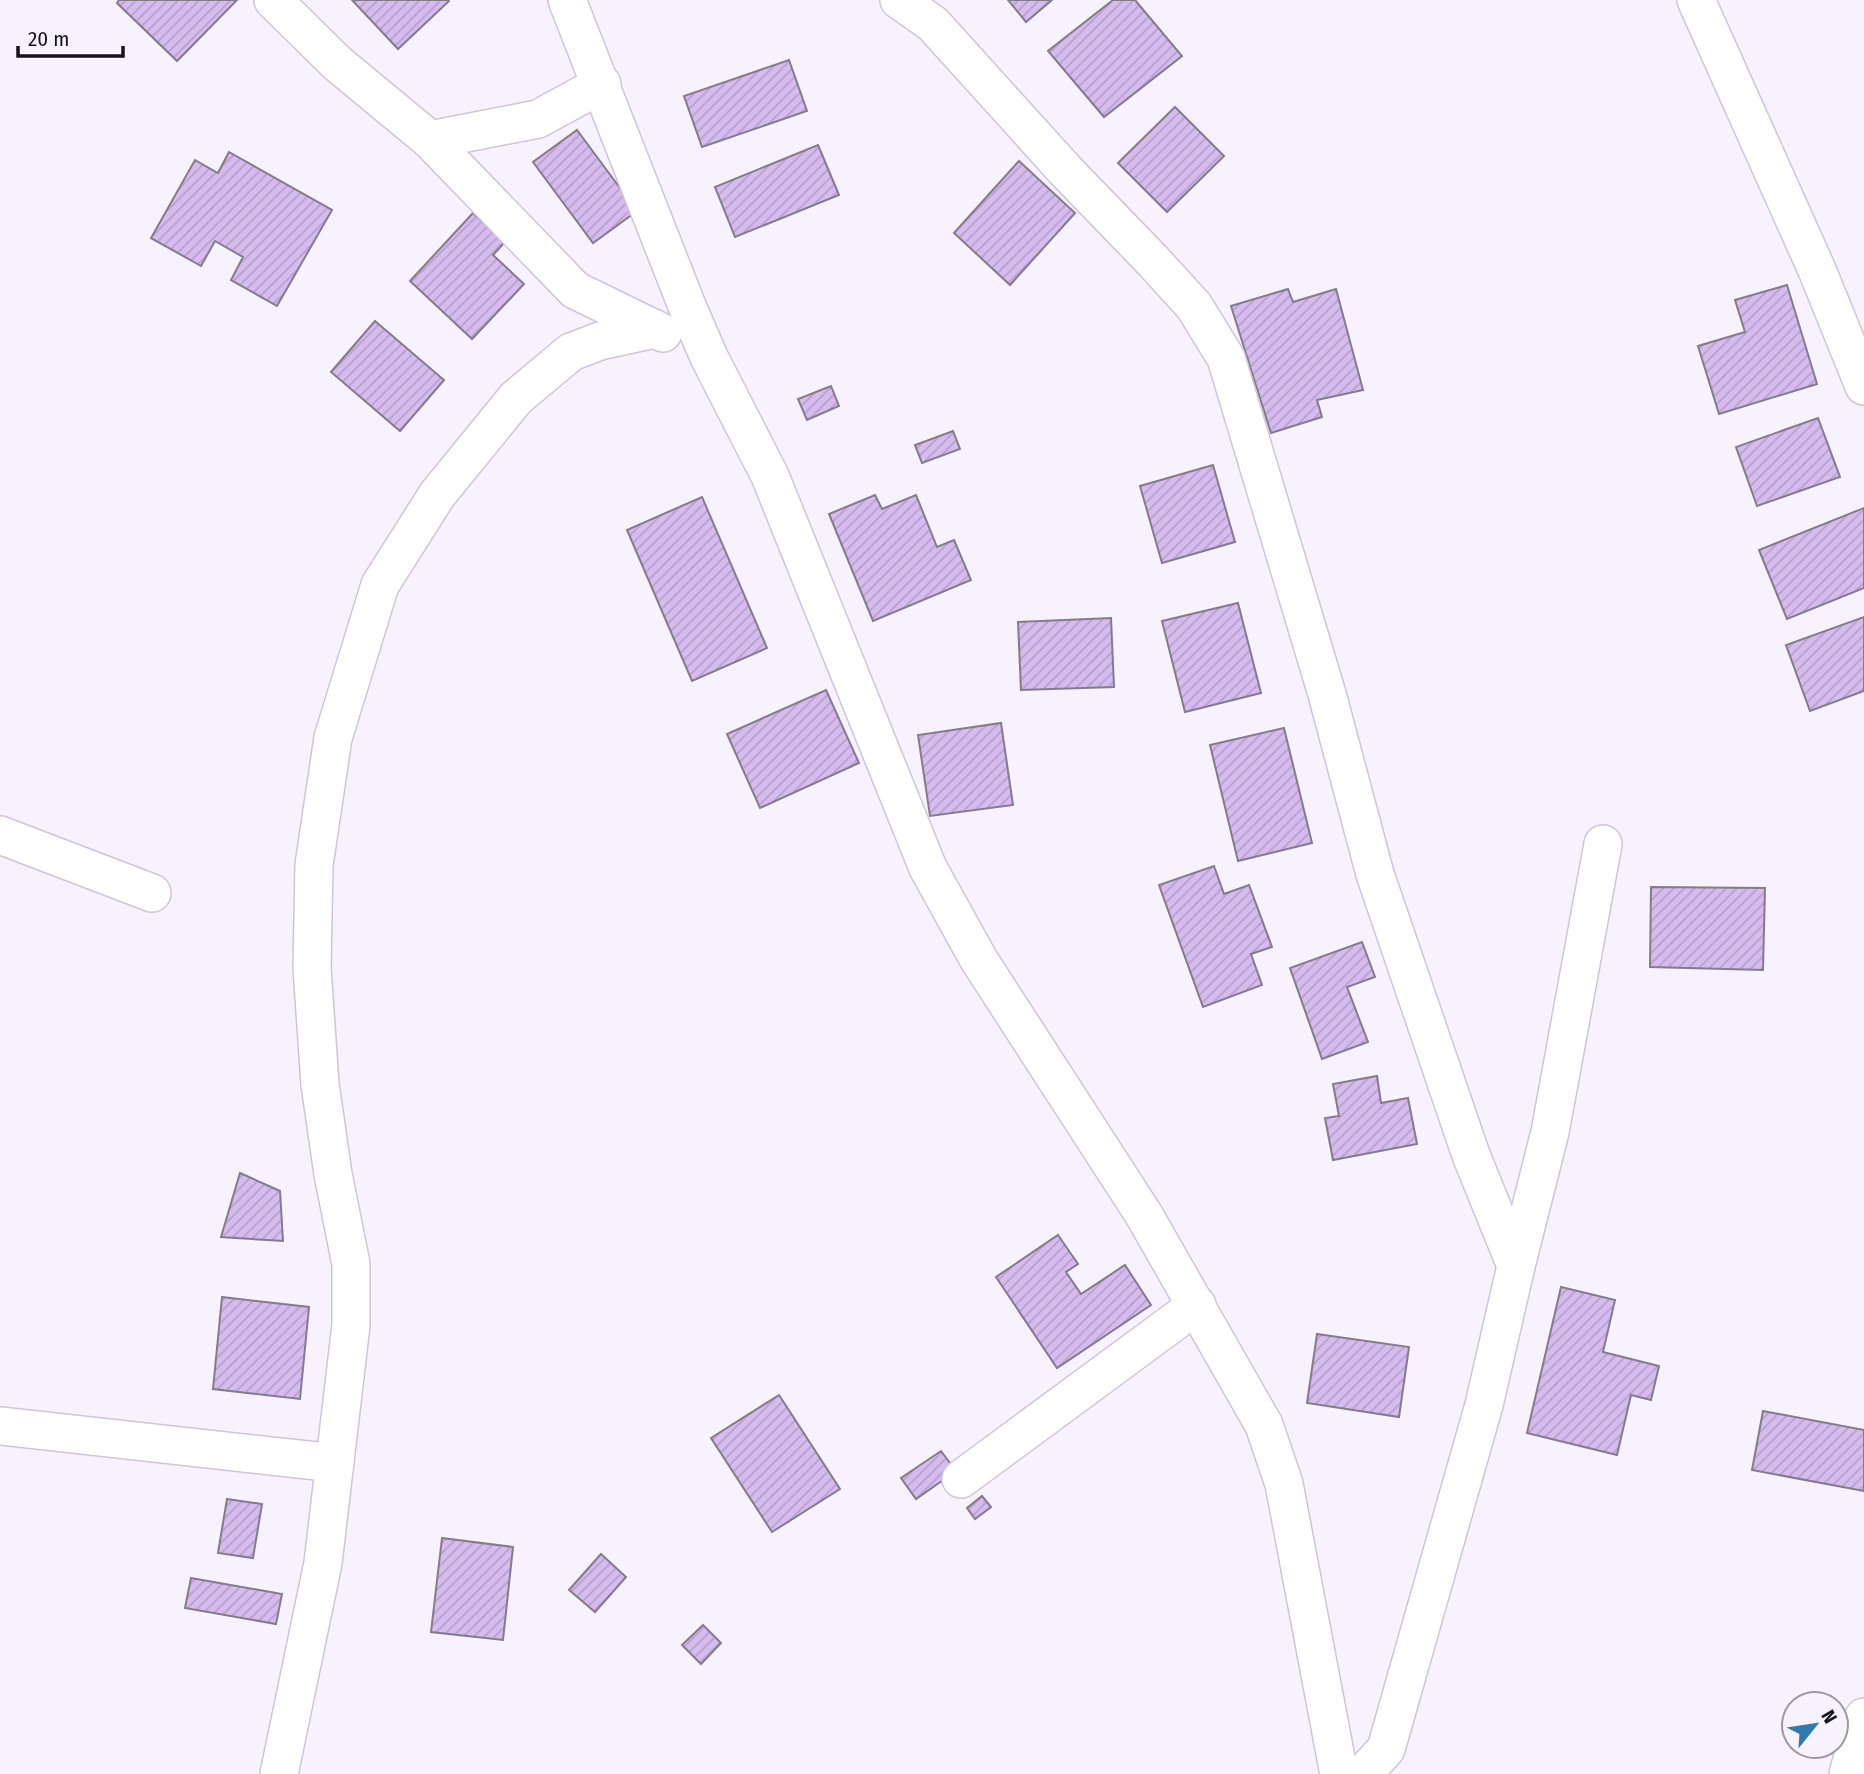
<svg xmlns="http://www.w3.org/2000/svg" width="1864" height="1774" font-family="'Fira Sans Condensed',sans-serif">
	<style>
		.building { fill: url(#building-hatch); stroke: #847b8d; stroke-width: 2 }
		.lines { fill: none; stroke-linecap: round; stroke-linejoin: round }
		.street-casing { stroke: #cfc5d8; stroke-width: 40 }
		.street { stroke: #fff; stroke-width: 37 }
	</style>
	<defs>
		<pattern id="building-hatch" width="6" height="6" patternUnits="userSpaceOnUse" patternTransform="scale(1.75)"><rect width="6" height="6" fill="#d5bbee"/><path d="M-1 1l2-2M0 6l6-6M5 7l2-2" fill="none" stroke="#b6a0cc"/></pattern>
	</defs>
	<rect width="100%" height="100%" fill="#f7f2fd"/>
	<g class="building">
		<polygon points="119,0 237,0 177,61 117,3"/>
		<polygon points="352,0 448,0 449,1 398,49"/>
		<polygon points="1008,0 1052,0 1026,22"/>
		<polygon points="1113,0 1135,0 1182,56 1104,117 1048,51"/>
		<polygon points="789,60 807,111 702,147 684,96"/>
		<polygon points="1175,107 1224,156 1167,212 1118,163"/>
		<polygon points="577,130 637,211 593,243 533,162"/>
		<polygon points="818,145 839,195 735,237 715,187"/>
		<polygon points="229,152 332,210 277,306 231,280 243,257 215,241 201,266 151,238 195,160 218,173"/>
		<polygon points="1019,161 1075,213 1010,285 954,233"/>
		<polygon points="473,213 505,242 493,255 524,284 472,339 410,281"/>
		<polygon points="1787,285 1817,384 1719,414 1698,346 1745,332 1735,300"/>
		<polygon points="1288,289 1293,302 1336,289 1363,390 1317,400 1322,417 1271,433 1231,306"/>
		<polygon points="375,321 444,380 400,431 331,372"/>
		<polygon points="831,386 839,406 807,420 798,399"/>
		<polygon points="1818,418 1840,477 1757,506 1736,447"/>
		<polygon points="953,431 960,449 922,463 915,445"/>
		<polygon points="1213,465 1235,542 1162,563 1140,486"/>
		<polygon points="875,495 882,509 916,495 937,547 954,540 971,580 873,621 829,514"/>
		<polygon points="702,497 767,648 692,681 627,530"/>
		<polygon points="1864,508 1864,588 1787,619 1759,550"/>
		<polygon points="1238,603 1261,693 1185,712 1162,621"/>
		<polygon points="1864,617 1864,691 1810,711 1786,645"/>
		<polygon points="1111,618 1114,687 1021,690 1018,622"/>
		<polygon points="826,690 859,763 760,808 727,734"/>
		<polygon points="1001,723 1013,805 930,816 918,735"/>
		<polygon points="1284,728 1312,843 1238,861 1210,745"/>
		<polygon points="1214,866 1224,894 1249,885 1272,947 1251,954 1262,985 1203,1007 1159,885"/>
		<polygon points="1651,887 1765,888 1763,970 1650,967"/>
		<polygon points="1362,942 1375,977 1347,987 1368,1042 1322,1059 1290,968"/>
		<polygon points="1377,1076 1381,1103 1408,1098 1417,1144 1333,1160 1325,1118 1339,1116 1333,1084"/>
		<polygon points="240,1173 280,1191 283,1241 221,1237"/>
		<polygon points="1058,1235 1078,1264 1066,1272 1081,1294 1125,1265 1151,1305 1057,1368 996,1277"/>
		<polygon points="1561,1287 1615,1300 1603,1352 1659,1366 1651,1400 1631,1395 1617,1455 1527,1433"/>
		<polygon points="222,1297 309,1307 300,1399 213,1389"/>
		<polygon points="1317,1334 1409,1347 1399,1417 1307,1403"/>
		<polygon points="779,1395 840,1489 772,1532 711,1438"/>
		<polygon points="1763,1411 1864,1430 1864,1491 1752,1470"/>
		<polygon points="941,1451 956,1471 916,1499 901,1478"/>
		<polygon points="982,1496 991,1507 975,1519 967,1508"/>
		<polygon points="227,1499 262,1504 253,1558 218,1553"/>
		<polygon points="442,1538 513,1547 503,1640 431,1632"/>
		<polygon points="601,1554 626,1577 595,1612 569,1590"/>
		<polygon points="191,1578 282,1594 276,1624 185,1608"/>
		<polygon points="703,1625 721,1643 701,1664 682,1645"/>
	</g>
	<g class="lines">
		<g class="street-casing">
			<g id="street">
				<polyline points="273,0 337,63 430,140 575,290 663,333"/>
				<polyline points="567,0 687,306 709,357 770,476 928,868 979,960 1144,1215 1264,1425 1284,1484 1339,1774"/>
				<polyline points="899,0 933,24 1065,170 1153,261 1194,306 1226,358 1327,694 1375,874 1471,1155 1516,1266 1484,1405 1386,1749 1363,1774"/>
				<polyline points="1696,0 1817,270 1864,386"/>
				<polyline points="430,140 538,119 602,84"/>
				<polyline points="0,835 152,893"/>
				<polyline points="1516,1266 1550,1132 1603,844"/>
				<polyline points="0,1426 335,1463"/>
				<polyline points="961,1479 1197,1305"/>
				<polyline points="279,1774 323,1563 351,1325 351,1264 333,1174 320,1084 312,968 314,865 333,738 380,585 437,495 516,398 571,352 600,341 655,329"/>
				<polyline points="1848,1774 1864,1717"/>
			</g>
		</g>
		<use href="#street" class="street"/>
	</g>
	<g transform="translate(1815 1725) rotate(60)"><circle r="33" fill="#f7f2fd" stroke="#9d99a2" stroke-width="2"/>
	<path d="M0-5L12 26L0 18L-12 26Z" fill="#2f7bae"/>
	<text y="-10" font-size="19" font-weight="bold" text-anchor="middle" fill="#17131a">N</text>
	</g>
	<path d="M18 46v10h105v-10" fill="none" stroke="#17131a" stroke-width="3.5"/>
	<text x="28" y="46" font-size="21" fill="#17131a" stroke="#f7f2fd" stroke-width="5" paint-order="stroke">20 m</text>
</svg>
